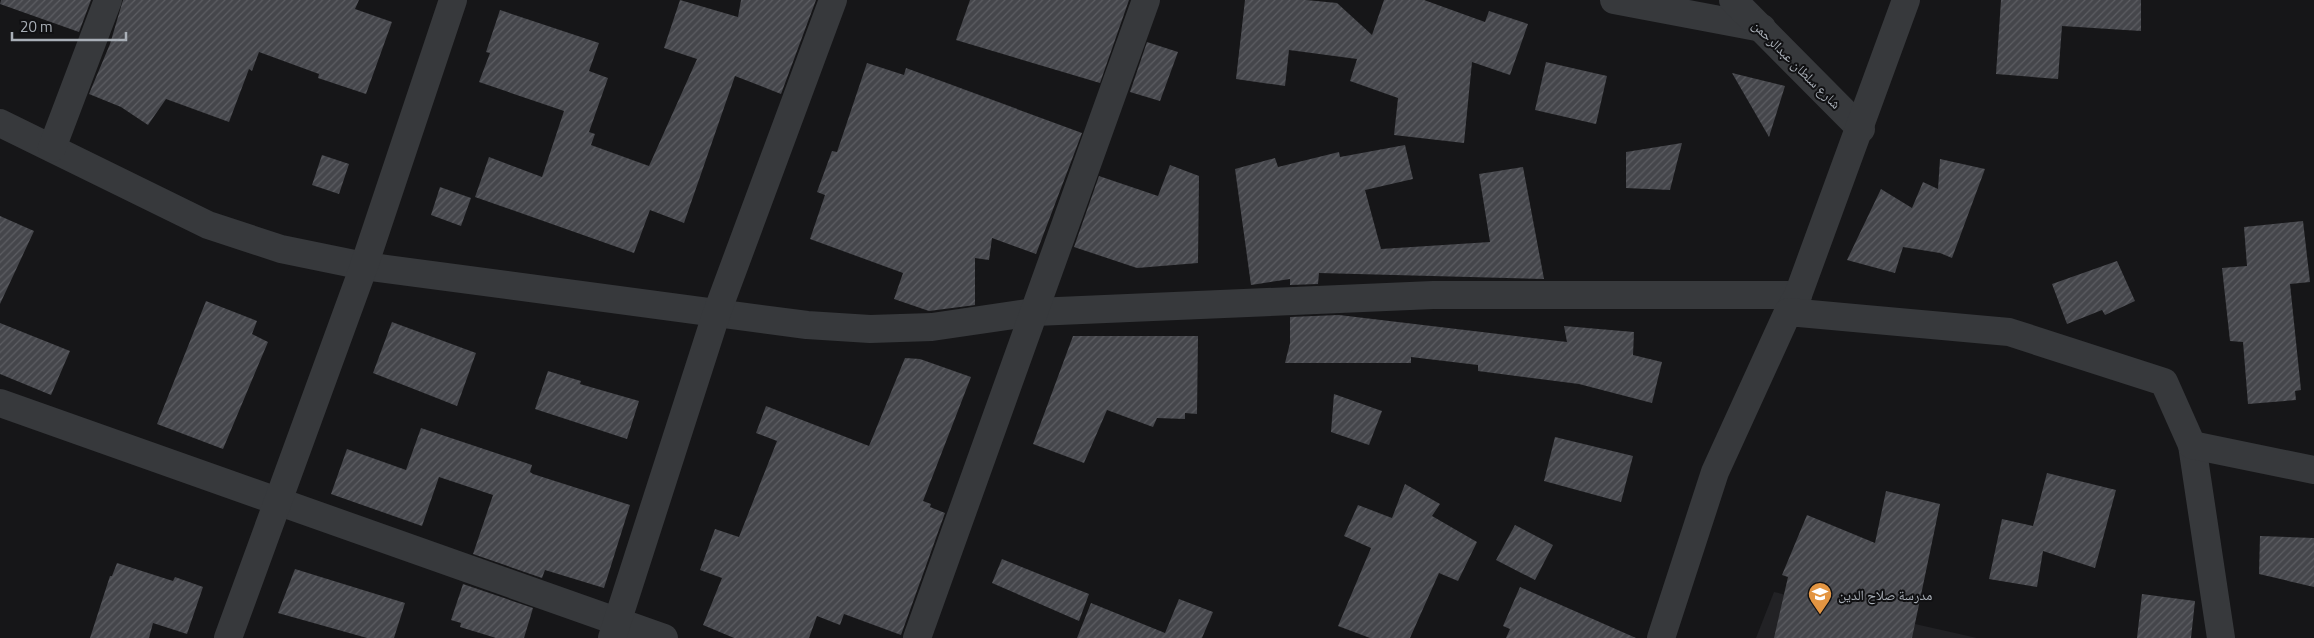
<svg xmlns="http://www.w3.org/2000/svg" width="2314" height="638" font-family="'Titillium Web','Noto Naskh Arabic',sans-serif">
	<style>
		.built { fill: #222225 }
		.building { fill: url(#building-hatch) }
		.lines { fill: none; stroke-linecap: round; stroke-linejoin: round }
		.minor { stroke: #37393c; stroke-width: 28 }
		.labels { text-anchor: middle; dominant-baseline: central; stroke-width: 4; stroke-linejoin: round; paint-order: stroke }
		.street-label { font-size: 14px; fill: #a9afb7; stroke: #111113 }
		.poi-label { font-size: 14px; fill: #a9afb7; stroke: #111113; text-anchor: start }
	</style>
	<defs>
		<pattern id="building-hatch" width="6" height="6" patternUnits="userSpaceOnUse" patternTransform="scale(1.25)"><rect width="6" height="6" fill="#45464b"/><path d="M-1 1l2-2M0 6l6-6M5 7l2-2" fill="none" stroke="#5d5e63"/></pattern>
	</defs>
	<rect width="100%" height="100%" fill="#161618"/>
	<polygon class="built" points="1774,592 1977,638 1756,638"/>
	<g class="building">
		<polygon points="1,0 91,0 79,32 0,4"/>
		<polygon points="123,0 359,0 355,9 392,22 366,94 318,78 319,74 259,52 252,71 249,69 229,122 166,99 148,125 121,107 89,94 110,44"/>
		<polygon points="680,0 738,17 741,0 816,0 781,94 735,76 684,223 650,210 634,253 475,197 489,157 542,177 564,111 479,82 490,53 486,52 500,10 599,43 589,71 608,78 589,132 595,134 591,145 649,166 697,59 664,48"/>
		<polygon points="970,0 1129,0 1100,83 956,40"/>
		<polygon points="1245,0 1306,0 1337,3 1372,35 1384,0 1424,0 1485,22 1489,11 1528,24 1510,75 1472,62 1464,143 1394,135 1398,98 1350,81 1357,59 1289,50 1285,86 1236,79"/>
		<polygon points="2001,0 2141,0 2141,31 2062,26 2058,79 1996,74"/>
		<polygon points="1147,42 1178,52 1160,101 1130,92"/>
		<polygon points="1546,62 1607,76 1596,124 1535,110"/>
		<polygon points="867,63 904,75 906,68 1082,133 1036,254 992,238 989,260 975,258 975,305 929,311 894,299 903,273 810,239 825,195 817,192 832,151 837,152"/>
		<polygon points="1732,73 1785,86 1769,137"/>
		<polygon points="1682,143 1670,190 1626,188 1626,152"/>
		<polygon points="1405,145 1413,179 1365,190 1381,249 1490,242 1479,174 1523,167 1544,279 1319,273 1318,284 1290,285 1290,279 1251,285 1235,169 1275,158 1278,167 1339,152 1340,157"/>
		<polygon points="322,155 349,164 339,194 312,185"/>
		<polygon points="1940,159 1985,169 1952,258 1940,253 1903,247 1895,273 1847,260 1881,189 1912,208 1923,182 1938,189"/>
		<polygon points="1170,165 1199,176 1198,263 1137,268 1074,247 1099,176 1158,196"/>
		<polygon points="440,187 471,198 461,226 431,215"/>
		<polygon points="0,216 34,231 0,304"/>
		<polygon points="2303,221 2310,282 2290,284 2301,390 2295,391 2296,400 2248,404 2243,342 2230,341 2222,268 2247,266 2244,227"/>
		<polygon points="2117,261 2135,301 2105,315 2102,310 2067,324 2052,284"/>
		<polygon points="206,301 257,321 252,334 268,342 223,449 157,424"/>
		<polygon points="1339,315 1567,342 1564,326 1634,332 1633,355 1662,362 1652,403 1579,384 1478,371 1478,365 1411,357 1411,363 1285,363 1290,343 1290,317"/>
		<polygon points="392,322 476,353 457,406 373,373"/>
		<polygon points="0,323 70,351 51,395 0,374"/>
		<polygon points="1073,336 1198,336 1197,414 1185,413 1185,419 1157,418 1153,427 1107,410 1084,463 1033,444"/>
		<polygon points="905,358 920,359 971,377 923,501 931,504 930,507 945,513 901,635 844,614 840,625 817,616 809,638 734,638 703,625 722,578 700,570 715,529 739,537 777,441 756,433 766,406 869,446"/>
		<polygon points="548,371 581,381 580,384 639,401 627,439 535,409"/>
		<polygon points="1334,394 1382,411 1369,445 1331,432"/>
		<polygon points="421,428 532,465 530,472 533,474 630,505 604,588 545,570 542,578 473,554 493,495 439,477 422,526 331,494 347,449 406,470"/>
		<polygon points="1555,437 1633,456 1621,502 1544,481"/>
		<polygon points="2047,473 2116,490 2095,568 2043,551 2037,587 1989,579 2002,519 2033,526"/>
		<polygon points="1405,484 1440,504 1432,516 1477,542 1458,581 1439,573 1410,638 1370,638 1338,626 1371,548 1344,536 1358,505 1392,518"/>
		<polygon points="1886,491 1940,504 1912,638 1774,638 1788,577 1782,575 1807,515 1875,543"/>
		<polygon points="1515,525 1553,545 1535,580 1496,560"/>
		<polygon points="2260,536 2314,538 2314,587 2259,574"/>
		<polygon points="1002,559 1089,594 1079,621 992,583"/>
		<polygon points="117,563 173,581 175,577 203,587 187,634 153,623 149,638 90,638 110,576 112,576"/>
		<polygon points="295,569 405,603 394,638 367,638 278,613"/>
		<polygon points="463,584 533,608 524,638 496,638 460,627 461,623 451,620"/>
		<polygon points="1520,587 1636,638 1506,638 1510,629 1503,626"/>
		<polygon points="2142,594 2195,601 2191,638 2137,638"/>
		<polygon points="1179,599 1213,612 1202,638 1077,638 1091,603 1165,633"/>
	</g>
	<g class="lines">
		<g class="minor">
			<polyline points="1614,0 1762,28"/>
			<polyline points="1733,0 1861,129"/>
			<polyline points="0,123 208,225 281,249 364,266 807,325 870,329 932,327 1035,312 1433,295 1798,295"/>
			<polyline points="52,148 108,0"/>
			<polyline points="1789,311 1798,295 1906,0"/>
			<polyline points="0,403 664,638"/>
			<polyline points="2192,445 2221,638"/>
			<polyline points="228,638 364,266 453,0"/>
			<polyline points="612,638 716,315 833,0"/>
			<polyline points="917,638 1146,0"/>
			<polyline points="1661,638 1715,472 1788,312 2009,332 2164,382 2192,445 2314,470"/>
		</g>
	</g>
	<defs>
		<g id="school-pin" transform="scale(1.25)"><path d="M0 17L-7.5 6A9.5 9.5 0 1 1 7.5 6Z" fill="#e39542" stroke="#111113"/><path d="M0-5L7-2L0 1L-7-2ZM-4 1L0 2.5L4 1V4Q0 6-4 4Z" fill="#fff"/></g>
	</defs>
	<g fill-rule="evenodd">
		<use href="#school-pin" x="1820" y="594"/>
	</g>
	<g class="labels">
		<g class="street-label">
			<text transform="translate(1797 64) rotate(45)">شارع سلطان عبدالرحمن</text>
		</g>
		<g class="poi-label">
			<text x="1838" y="594">مدرسة صلاح الدين</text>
		</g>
	</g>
	<path d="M12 32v8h114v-8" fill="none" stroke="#a9afb7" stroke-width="2.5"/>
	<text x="20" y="32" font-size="15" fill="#a9afb7" stroke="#111113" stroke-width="4" paint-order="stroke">20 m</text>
</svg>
